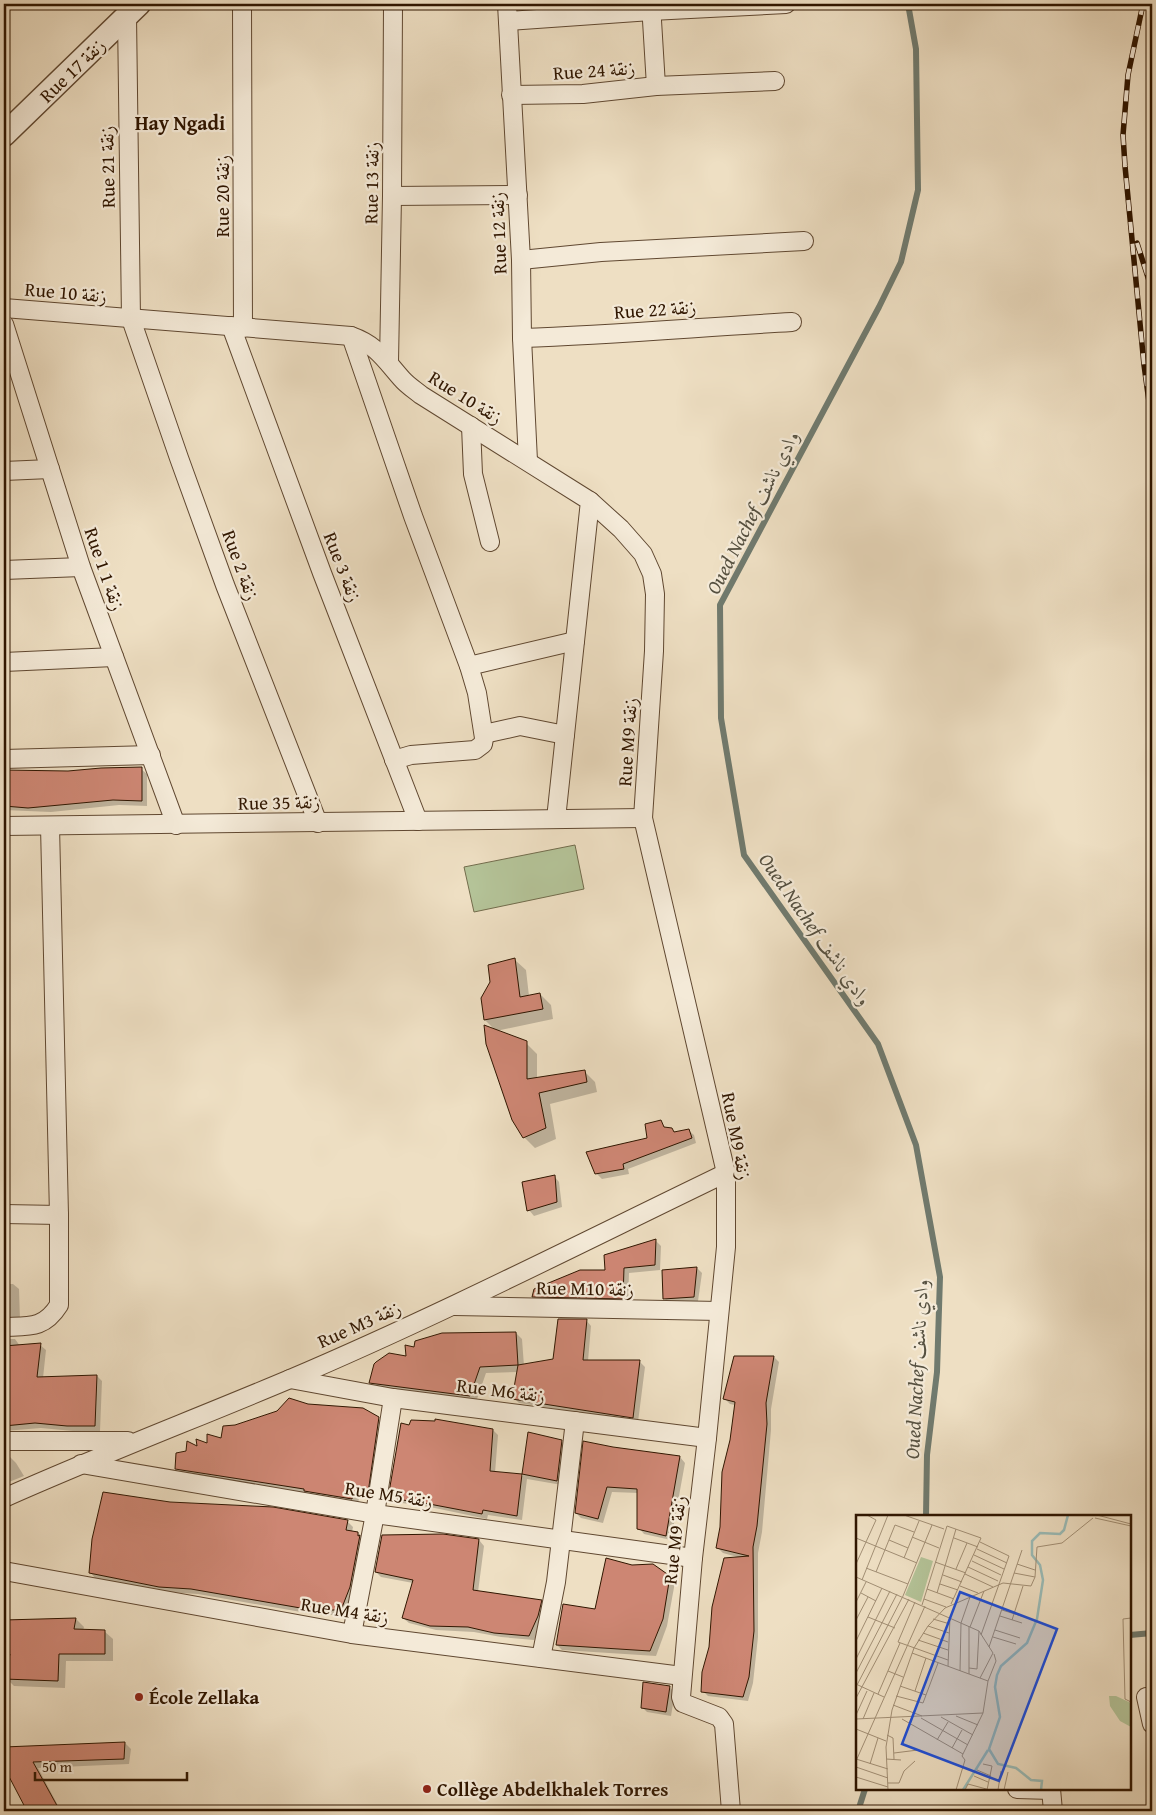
<svg xmlns="http://www.w3.org/2000/svg" width="1156" height="1815" font-family="'Gentium Book Plus',Amiri,serif">
	<style>
		.green { fill: #b4c398; stroke: #726c4c }
		.shadow { fill: #0003 }
		.lines { fill: none; stroke-linecap: round; stroke-linejoin: round }
		.stream { stroke: #707a6e; stroke-width: 6 }
		.building { fill: #cd8673; stroke: #301600 }
		.minor-casing { stroke: #604831; stroke-width: 20 }
		.tertiary-casing { stroke: #604831; stroke-width: 25 }
		.minor { stroke: #f4ead8; stroke-width: 18 }
		.tertiary { stroke: #f4ead8; stroke-width: 22 }
		.rail-casing { stroke: #301600; stroke-width: 5.5 }
		.rail { stroke: #f4ead8; stroke-width: 4; stroke-dasharray: 11; stroke-linecap: butt }
		.poi-dot { fill: #8f2418; stroke: #f4ead8; stroke-width: 2 }
		.labels { text-anchor: middle; dominant-baseline: central; stroke-width: 4.5; stroke-linejoin: round; paint-order: stroke }
		.street-label { font-size: 19px; fill: #301600; stroke: #f4ead8 }
		.poi-label { font-size: 19px; font-weight: bold; fill: #301600; stroke: #f4ead8; text-anchor: start }
		.neighbourhood-label { font-size: 20px; font-weight: bold; fill: #301600; stroke: #f4ead8 }
		.water-label { font-size: 20px; font-style: italic; fill: #555040; stroke: #f4ead8 }
		.inset-river { fill: none; stroke: #9abcb8; stroke-width: 2.5 }
		.inset-road { fill: none; stroke: #a28f75; stroke-width: 1 }
		.view { fill: #1d4ed8; fill-opacity: 0.15; stroke: #1d4ed8; stroke-width: 2.5 }
		.inset-edge { fill: none; stroke: #301600; stroke-width: 2.5 }
	</style>
	<rect width="100%" height="100%" fill="#eedfc3"/>
	<filter id="stains"><feTurbulence type="fractalNoise" baseFrequency=".004" numOctaves="4"/><feColorMatrix values="0 0 0 0 .2 0 0 0 0 .09 0 0 0 0 .02 0 0 0 .5 -.17"/></filter>
	<radialGradient id="worn" r=".72"><stop offset=".6" stop-color="#630" stop-opacity="0"/><stop offset="1" stop-color="#630" stop-opacity=".3"/></radialGradient>
	<polygon class="green" points="575,845 584,889 474,912 464,867"/>
	<g class="shadow">
		<polygon points="141,769 147,774 147,806 119,805 51,812 4,810 4,771 68,772"/>
		<polygon points="515,960 526,970 529,996 540,994 551,1005 553,1019 496,1031 485,1020"/>
		<polygon points="526,1043 537,1054 537,1078 584,1071 595,1082 597,1092 550,1104 556,1139 535,1148 524,1137"/>
		<polygon points="660,1122 666,1129 672,1129 676,1133 688,1130 694,1135 696,1143 628,1169 629,1174 602,1179 596,1173 648,1139"/>
		<polygon points="554,1176 559,1182 562,1207 534,1216 529,1210"/>
		<polygon points="656,1241 661,1246 660,1270 629,1273 628,1303 538,1302 533,1296 606,1271 605,1256"/>
		<polygon points="697,1268 702,1273 698,1301 669,1303 664,1298"/>
		<polygon points="4,1284 13,1284 19,1289 20,1321 4,1323"/>
		<polygon points="586,1320 591,1326 588,1361 640,1362 645,1367 638,1422 519,1403 514,1398 518,1372 486,1373 476,1402 376,1389 370,1382 407,1357 414,1348 516,1333 522,1339 524,1366 554,1361"/>
		<polygon points="4,1339 15,1339 20,1346 40,1345 46,1350 43,1378 97,1376 102,1381 100,1431 73,1431 41,1428 4,1431"/>
		<polygon points="774,1357 779,1362 771,1409 771,1430 762,1532 758,1553 758,1637 753,1683 748,1701 708,1696 703,1691 741,1558 723,1553 718,1548 735,1405 730,1404 725,1399"/>
		<polygon points="308,1405 378,1418 384,1424 373,1498 359,1498 358,1504 182,1474 176,1468 187,1452 222,1439 235,1426"/>
		<polygon points="409,1427 493,1430 498,1435 495,1473 523,1476 529,1433 561,1441 567,1446 562,1485 527,1479 522,1520 488,1515 487,1519 430,1507 395,1502 390,1497"/>
		<polygon points="613,1449 680,1457 685,1463 671,1540 644,1534 639,1528 639,1493 612,1492 603,1523 581,1518 576,1513"/>
		<polygon points="4,1455 8,1455 16,1463 24,1476 4,1484"/>
		<polygon points="170,1503 347,1521 353,1527 352,1532 358,1533 363,1539 347,1615 318,1615 198,1594 166,1592 95,1578 90,1572"/>
		<polygon points="479,1540 484,1546 478,1592 541,1601 546,1606 543,1622 534,1640 501,1637 474,1632 436,1630 409,1623 403,1618 413,1583 381,1577 376,1572"/>
		<polygon points="670,1577 675,1582 667,1626 656,1656 562,1650 557,1645 596,1611"/>
		<polygon points="76,1619 84,1627 83,1631 104,1631 113,1639 113,1661 66,1661 65,1688 14,1686 6,1678 9,1662 4,1663 4,1621"/>
		<polygon points="669,1687 675,1692 671,1716 647,1712 642,1707"/>
		<polygon points="125,1743 131,1749 129,1764 38,1768 61,1811 28,1811 6,1769 4,1769 4,1749"/>
	</g>
	<g class="lines">
		<g class="stream">
			<polyline points="908,4 916,49 918,190 901,262 879,307 720,605 721,718 744,855 878,1044 916,1145 940,1277 937,1372 927,1455 926,1516"/>
			<polyline points="1130,1635 1152,1633"/>
			<polyline points="858,1811 865,1789"/>
		</g>
	</g>
	<g class="building">
		<polygon points="142,767 142,801 113,800 28,808 4,806 4,770 68,771 101,768"/>
		<polygon points="515,958 520,997 540,993 543,1009 484,1020 481,998 490,982 488,965"/>
		<polygon points="484,1025 527,1041 527,1079 585,1070 587,1082 539,1093 546,1128 523,1138 512,1120 486,1044"/>
		<polygon points="661,1120 664,1127 672,1128 674,1132 689,1129 692,1138 623,1164 624,1169 595,1174 586,1152 647,1138 645,1124"/>
		<polygon points="555,1175 557,1202 527,1211 522,1182"/>
		<polygon points="656,1239 655,1265 624,1268 623,1299 532,1297 534,1289 580,1270 605,1270 604,1255"/>
		<polygon points="697,1267 694,1297 663,1299 662,1270"/>
		<polygon points="558,1319 587,1319 583,1360 640,1360 633,1418 512,1399 518,1365 553,1359"/>
		<polygon points="516,1332 518,1365 480,1367 470,1396 369,1383 374,1364 376,1362 389,1353 406,1356 405,1345 414,1347 415,1341 442,1333"/>
		<polygon points="41,1343 37,1377 97,1375 95,1426 67,1426 35,1423 4,1426 4,1346"/>
		<polygon points="734,1356 774,1356 766,1403 767,1424 757,1526 753,1547 754,1631 749,1677 743,1697 701,1692 702,1672 709,1647 712,1607 724,1558 749,1556 716,1548 720,1527 722,1472 730,1440 735,1402 723,1399"/>
		<polygon points="289,1398 308,1404 363,1408 379,1417 368,1493 353,1493 352,1499 304,1491 304,1489 175,1469 176,1453 186,1451 187,1441 197,1446 196,1439 207,1443 207,1434 221,1438 223,1426 235,1425 277,1411"/>
		<polygon points="435,1419 493,1429 490,1471 522,1474 517,1516 483,1510 482,1514 424,1503 388,1498 401,1423 409,1425 411,1420 435,1421"/>
		<polygon points="528,1432 562,1440 557,1481 522,1474"/>
		<polygon points="583,1441 613,1447 680,1456 666,1536 637,1529 637,1489 607,1487 598,1519 575,1513"/>
		<polygon points="103,1492 170,1502 273,1507 348,1520 346,1530 358,1532 358,1536 360,1535 350,1587 341,1610 312,1610 191,1589 159,1587 89,1573 92,1539"/>
		<polygon points="443,1534 479,1539 473,1590 542,1600 538,1616 529,1636 494,1633 468,1627 430,1626 402,1618 413,1580 375,1572 382,1535"/>
		<polygon points="606,1558 632,1565 653,1564 670,1576 663,1619 650,1651 556,1645 563,1604 595,1609"/>
		<polygon points="76,1618 74,1629 105,1630 105,1654 59,1654 58,1681 4,1679 10,1654 4,1654 4,1620"/>
		<polygon points="643,1682 670,1686 666,1712 641,1708"/>
		<polygon points="125,1742 124,1759 33,1762 60,1811 27,1811 4,1767 4,1747"/>
	</g>
	<g class="lines">
		<g class="minor-casing">
			<g id="minor">
				<polyline points="242,4 243,328"/>
				<polyline points="507,4 521,260 522,338 528,461"/>
				<polyline points="651,4 656,86"/>
				<polyline points="127,16 131,319 179,458 225,585 318,823"/>
				<polyline points="508,21 651,11 786,4"/>
				<polyline points="511,95 583,94 656,86 775,81"/>
				<polyline points="392,196 518,195"/>
				<polyline points="521,260 601,252 804,241"/>
				<path d="M4,308L351,336C377,345 385,360 402,379C407,385 415,390 421,395L590,501L556,819"/>
				<polyline points="4,324 81,567 176,825"/>
				<polyline points="231,326 322,573 418,821"/>
				<polyline points="351,336 413,516 469,666 477,693 484,738 483,744 475,750 411,755 394,760"/>
				<path d="M522,338C612,335 702,327 792,322"/>
				<polyline points="389,362 392,196 393,4"/>
				<polyline points="471,426 473,474 490,542"/>
				<polyline points="4,471 50,469"/>
				<polyline points="590,501 621,529 643,554 652,574 655,594 654,651 643,818 726,1173 726,1247 707,1438 693,1558 681,1697 683,1703 719,1717 724,1724 731,1811"/>
				<polyline points="4,570 81,567"/>
				<polyline points="4,662 114,657"/>
				<polyline points="469,666 575,641"/>
				<polyline points="484,734 520,726 565,735"/>
				<polyline points="4,759 151,755"/>
				<polyline points="4,826 643,818"/>
				<polyline points="4,1214 59,1215"/>
				<polyline points="454,1306 719,1311"/>
				<path d="M4,1327C29,1326 44,1329 59,1305V1215L50,826"/>
				<polyline points="290,1379 393,1398 707,1438"/>
				<polyline points="4,1441 128,1441"/>
				<polyline points="81,1464 375,1514 693,1558"/>
				<path d="M4,1498C98,1456 195,1419 290,1379C438,1316 581,1243 726,1173"/>
				<polyline points="4,1571 352,1634 682,1676"/>
				<polyline points="352,1634 375,1514 393,1398"/>
				<polyline points="541,1658 556,1582 575,1421"/>
				<polyline points="1146,1697 1152,1724"/>
				<polyline points="1017,1789 1051,1790"/>
				<polyline points="1051,1789 1053,1811"/>
			</g>
		</g>
		<g class="tertiary-casing">
			<polyline id="tertiary" points="4,135 139,4"/>
		</g>
		<use href="#minor" class="minor"/>
		<use href="#tertiary" class="tertiary"/>
		<g class="rail-casing">
			<g id="rail">
				<polyline points="1143,4 1128,75 1123,135 1125,166 1144,365 1152,424"/>
				<polyline points="1137,243 1152,290"/>
			</g>
		</g>
		<use href="#rail" class="rail"/>
	</g>
	<g class="poi-dot">
		<circle cx="139" cy="1697" r="5"/>
		<circle cx="427" cy="1789" r="5"/>
	</g>
	<g class="labels">
		<g class="street-label">
			<text transform="translate(72 70) rotate(-44)">Rue 17 زنقة</text>
			<text transform="translate(594 70) rotate(-4)">Rue 24 زنقة</text>
			<text transform="translate(107 167) rotate(-91)">Rue 21 زنقة</text>
			<text transform="translate(371 183) rotate(-89)">Rue 13 زنقة</text>
			<text transform="translate(222 196) rotate(-90)">Rue 20 زنقة</text>
			<text transform="translate(498 233) rotate(-92)">Rue 12 زنقة</text>
			<text transform="translate(66 292) rotate(5)">Rue 10 زنقة</text>
			<text transform="translate(655 309) rotate(-4)">Rue 22 زنقة</text>
			<text transform="translate(466 397) rotate(32)">Rue 10 زنقة</text>
			<text transform="translate(241 565) rotate(70)">Rue 2 زنقة</text>
			<text transform="translate(343 567) rotate(69)">Rue 3 زنقة</text>
			<text transform="translate(105 569) rotate(71)">Rue 1 زنقة 1</text>
			<text transform="translate(627 742) rotate(-86)">Rue M9 زنقة</text>
			<text transform="translate(279 802) rotate(-1)">Rue 35 زنقة</text>
			<text transform="translate(737 1136) rotate(79)">Rue M9 زنقة</text>
			<text transform="translate(585 1288) rotate(1)">Rue M10 زنقة</text>
			<text transform="translate(359 1324) rotate(-24)">Rue M3 زنقة</text>
			<text transform="translate(501 1390) rotate(7)">Rue M6 زنقة</text>
			<text transform="translate(389 1494) rotate(9)">Rue M5 زنقة</text>
			<text transform="translate(674 1540) rotate(-84)">Rue M9 زنقة</text>
			<text transform="translate(345 1610) rotate(9)">Rue M4 زنقة</text>
		</g>
		<g class="poi-label">
			<text x="149" y="1697">École Zellaka</text>
			<text x="437" y="1789">Collège Abdelkhalek Torres</text>
		</g>
		<g class="neighbourhood-label">
			<text x="180" y="122">Hay Ngadi</text>
		</g>
		<g class="water-label">
			<text transform="translate(752 512) rotate(-63)">Oued Nachef وادي ناشف</text>
			<text transform="translate(816 929) rotate(55)">Oued Nachef وادي ناشف</text>
			<text transform="translate(916 1369) rotate(-87)">Oued Nachef وادي ناشف</text>
		</g>
	</g>
	<g transform="translate(856 1515)">
		<rect width="275" height="275" fill="#eedfc3"/>
		<path d="M65,42L77,46L65,87L49,80ZM253,181H260L275,188V212L264,206L254,191Z" fill="#b4c398"/>
		<path class="inset-river" d="M107,275L132,235M185,275L186,266L175,265L160,253L142,249L133,234L144,202L139,172L141,160L145,151L171,128L181,104L187,65L184,50L176,40V26L184,18L204,19L208,15L212,0"/>
		<path class="inset-road" d="M48,0L88,14M241,0L275,9M239,3L275,11M56,22L83,33M0,23L61,48M98,23L122,32M33,25L52,33M124,27L153,41L125,120M121,34L151,48M118,40L148,54M48,43L63,6M116,46L145,60M79,47L110,58M0,49L20,5L11,0M161,49L179,55M112,52L142,66M10,53L52,69M100,54L111,28M20,57L39,10L58,17M158,58L179,62M109,59L137,72M87,60L106,67M0,62L123,116L137,138L124,163M6,65L32,0M84,69L102,75M104,71L122,78M71,74L98,84M5,78L20,86M81,78L100,14M68,84L90,92M0,87L10,67M59,87L42,127L92,145M66,90L91,11L125,23L95,89M146,95L172,103M144,101L166,108M12,102L39,113M275,103L267,104L269,184L275,187M77,104L94,109M0,105L12,82M156,105L167,71M72,111L93,118M114,112L128,76M139,115L164,123M67,118L92,127M137,122L160,129M62,125L92,135M0,126L26,73M133,132L166,35M56,138L132,166M0,144L34,76M92,151L94,102M113,153L121,154L123,116M32,156L47,162M104,156L105,108L114,82M0,158L41,79M113,159V111M2,170L28,182M44,171L70,180M0,172L47,81L76,10M59,176L70,143M22,179L44,128M40,181L67,188L82,148M0,183L53,84M37,190L66,201M0,200L11,176M100,201L122,210M85,202L117,220M65,203L112,230M0,204L127,198M7,204L18,178M46,204L107,239M0,214L30,226M31,220L37,223L38,244M81,225L92,207M96,233L106,215M38,238L62,235M0,244L32,254M30,244L45,245M0,246L69,91M14,249L22,223M127,249L136,251L131,275M0,252L32,263M121,255L135,261M118,261L132,267M0,262L32,272M32,268H43L48,256L59,246M32,275L30,232L36,195L58,133L72,111L89,93L147,68L175,71L179,62L181,32L206,28L237,3M100,275L109,245L106,241L127,198L132,166L140,146L138,139M109,275L112,269L134,275M142,275L145,256M148,275L152,257"/>
		<path class="view" d="M104,77L201,114L143,266L46,229Z"/>
		<rect width="275" height="275" class="inset-edge"/>
	</g>
	<rect width="1156" height="1815" fill="none" stroke="#eedfc3" stroke-width="20"/>
	<rect x="5" y="5" width="1146" height="1805" fill="none" stroke="#301600" stroke-width="2.5"/>
	<rect x="10" y="10" width="1136" height="1795" fill="none" stroke="#301600"/>
	<path d="M35 1772v8h152v-8" fill="none" stroke="#301600" stroke-width="2.5"/>
	<text x="42" y="1772" font-size="15" fill="#301600" stroke="#f4ead8" stroke-width="4" paint-order="stroke">50 m</text>
	<rect width="100%" height="100%" filter="url(#stains)"/>
	<rect width="100%" height="100%" fill="url(#worn)"/>
</svg>
